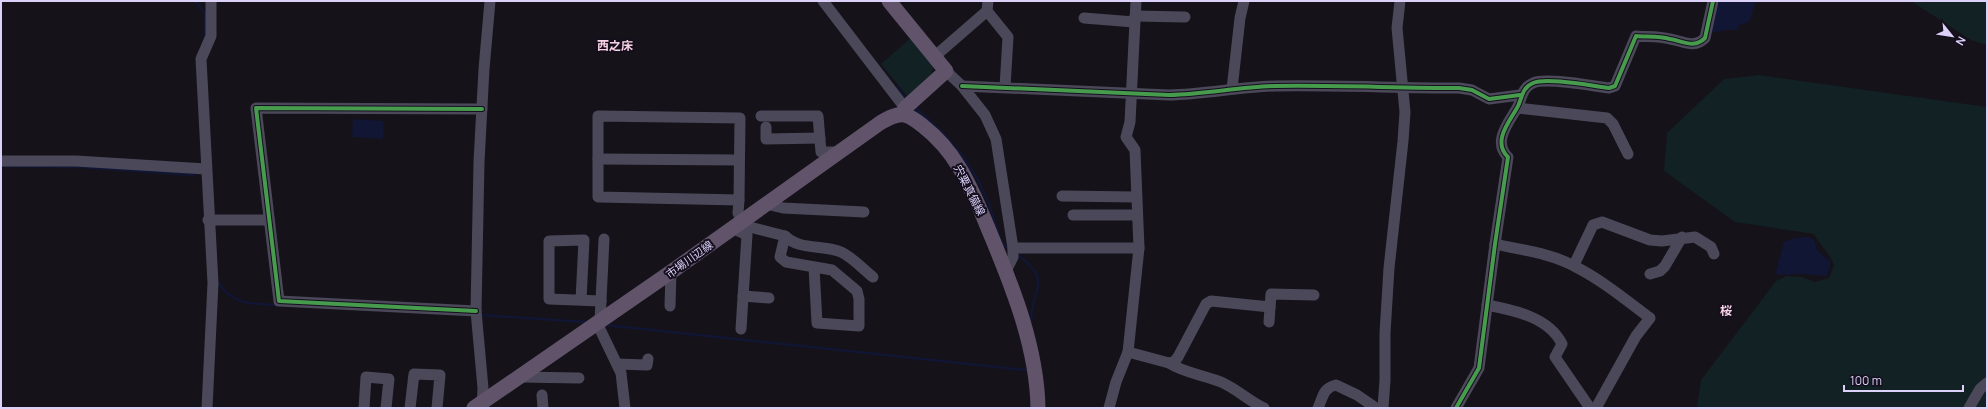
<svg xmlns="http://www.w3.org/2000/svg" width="1988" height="409" font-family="Manrope,'Noto Sans JP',sans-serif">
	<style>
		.green { fill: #122124 }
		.water { fill: #101633 }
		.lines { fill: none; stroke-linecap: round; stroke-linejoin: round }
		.stream { stroke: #101633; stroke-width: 2.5 }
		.minor { stroke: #4b4859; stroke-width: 11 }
		.major { stroke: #60536a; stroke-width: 15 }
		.cycleway-casing { stroke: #140f1d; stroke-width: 6 }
		.cycleway { stroke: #469c4c; stroke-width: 4 }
		.labels { text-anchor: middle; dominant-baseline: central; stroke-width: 4; stroke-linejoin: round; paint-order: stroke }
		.street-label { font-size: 11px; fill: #dcd1f9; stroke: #140f1d }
		.neighbourhood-label { font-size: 12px; font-weight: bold; fill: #f9d2e4; stroke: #140f1d }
	</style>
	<rect width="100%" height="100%" fill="#15121a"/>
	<g class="green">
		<polygon points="1911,1 1987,1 1987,45 1971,40"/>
		<polygon points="912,37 934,65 930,78 908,97 881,64"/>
		<path d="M1759,75L1987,107V408H1697L1701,380L1776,281L1787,276L1802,277L1815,282L1829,278L1834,265C1830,254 1820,245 1814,234L1735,222L1664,171L1667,133L1724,79Z"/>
	</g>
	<g class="water">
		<polygon points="1718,1 1756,1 1750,20 1747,23 1739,25 1738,30 1726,30 1710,33"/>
		<polygon points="353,119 384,121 383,139 352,137"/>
		<polygon points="1808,237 1814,240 1817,250 1831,262 1827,276 1800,274 1777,275 1776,271 1784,242 1795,238"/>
	</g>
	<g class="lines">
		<g class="stream">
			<polyline points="195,1 205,13 205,38"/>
			<polyline points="896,87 907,100"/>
			<path d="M913,106C939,128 962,151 979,182C983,191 988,200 991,210C996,223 997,241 1010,250"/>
			<polyline points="1,166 81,167 194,175"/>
			<path d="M1016,254C1055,280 1030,290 1031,323"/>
			<path d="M218,283C233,305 253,304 278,305"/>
			<polyline points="480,315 585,322"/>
			<polyline points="605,325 1026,370"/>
		</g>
		<g class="minor">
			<polyline points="823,1 905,108"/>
			<polyline points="987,11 1008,37 1005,87"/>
			<polyline points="1135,16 1185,17"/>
			<polyline points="1084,18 1134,22"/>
			<polyline points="934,57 987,11 988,1"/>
			<polyline points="946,71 962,86 985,115 996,139 1013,248 1013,257 1006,271"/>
			<path d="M962,86L1169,95C1205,94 1240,87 1275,86C1336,85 1398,88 1459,88L1472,90L1489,99L1520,95"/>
			<polyline points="1232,89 1240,18 1244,1"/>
			<polyline points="1518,108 1607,118 1613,124 1628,154"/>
			<polygon points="598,116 740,118 739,200 598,197"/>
			<polyline points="761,116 818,116 821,152 840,152"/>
			<polyline points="766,127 766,139 820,138"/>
			<polyline points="598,159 739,160"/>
			<polyline points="1,161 76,161 206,169"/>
			<polyline points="1062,196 1136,197"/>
			<polyline points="739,200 738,213 743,221"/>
			<polyline points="766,204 783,208 864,212"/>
			<polyline points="1073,215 1137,215"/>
			<polyline points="208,220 269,220"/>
			<polyline points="738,224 785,236 780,257 786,262 832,270 857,291 859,299 859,326 817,323 814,267"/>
			<polyline points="732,228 747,235 741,329"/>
			<path d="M785,236C800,251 822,244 841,252C852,257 863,269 873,277"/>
			<path d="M1495,244C1521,250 1550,253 1574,266C1602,280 1626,300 1650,318L1636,336L1596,408"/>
			<polyline points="1013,248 1139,248"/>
			<polyline points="1574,265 1593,225 1602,222 1650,240 1662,241 1695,237 1711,247 1714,254"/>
			<polyline points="1650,274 1660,271 1665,266 1682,237"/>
			<polyline points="743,296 769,298"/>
			<polyline points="581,300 584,240 549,241 549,299 601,301"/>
			<path d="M1487,305C1513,310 1549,317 1562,344L1555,357L1590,408"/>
			<polyline points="670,306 671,272"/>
			<polyline points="476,311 279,301 256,108 482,109"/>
			<polyline points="600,321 604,239"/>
			<polyline points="1269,322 1271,294 1314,295"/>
			<polyline points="597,323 621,373 625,408"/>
			<polyline points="1128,352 1169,363 1174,362 1178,357 1206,304 1211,301 1270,307"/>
			<path d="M1169,363C1184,373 1204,375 1221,382C1237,389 1249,401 1264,408"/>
			<polyline points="617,364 647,365 648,359"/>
			<polyline points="520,377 579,378"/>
			<polyline points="542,395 543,408"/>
			<polyline points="482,407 483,388 476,311 479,162 484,69 490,1"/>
			<polyline points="207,408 213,283 201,59 211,36 211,1"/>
			<polyline points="364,408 366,377 389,379 386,408"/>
			<polyline points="410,408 414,374 440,375 437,408"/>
			<polyline points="1109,408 1116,382 1128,352 1139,248 1135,150 1126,137 1130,122 1136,1"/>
			<path d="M1318,408C1323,397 1323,388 1336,385L1357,395L1376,408"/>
			<polyline points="1383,408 1385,380 1385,333 1389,268 1403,141 1405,112 1397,28 1400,1"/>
			<path d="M1456,408L1479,368L1495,244L1508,157C1492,142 1509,122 1517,108C1522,100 1521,88 1533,83C1547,77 1592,86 1609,88L1615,86L1636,36C1647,37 1659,36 1670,39C1683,41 1694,49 1705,38L1713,1"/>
			<polyline points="1969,408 1980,389 1987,383"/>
		</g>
		<g class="major">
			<polyline points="889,1 946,71 905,108 905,115"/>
			<path d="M474,408L671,272L880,123C887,119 896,113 905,115C912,117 918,122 923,126C937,137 950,152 959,167C972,188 981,211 990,233C1013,288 1037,348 1038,408"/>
		</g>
		<g class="cycleway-casing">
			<g id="cycleway">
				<path d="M962,86L1169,95C1205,94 1240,87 1275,86C1336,85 1398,88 1459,88L1472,90L1489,99L1520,95"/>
				<polyline points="476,311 279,301 256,108 482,109"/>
				<path d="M1456,408L1479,368L1495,244L1508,157C1492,142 1509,122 1517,108C1522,100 1521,88 1533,83C1547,77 1592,86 1609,88L1615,86L1636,36C1647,37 1659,36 1670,39C1683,41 1694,49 1705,38L1713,1"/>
			</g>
		</g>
		<use href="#cycleway" class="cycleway"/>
	</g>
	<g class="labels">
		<g class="street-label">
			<text transform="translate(970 190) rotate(63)">宍粟真備線</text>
			<text transform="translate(689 259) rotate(-36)">市場川辺線</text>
		</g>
		<g class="neighbourhood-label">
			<text x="615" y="45">西之床</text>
			<text x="1726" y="310">桜</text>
		</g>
	</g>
	<rect width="1988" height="409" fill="none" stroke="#dcd1f9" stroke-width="4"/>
	<g transform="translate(1952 36) rotate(120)" stroke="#140f1d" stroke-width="3" paint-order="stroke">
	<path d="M0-3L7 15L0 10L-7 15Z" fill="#dcd1f9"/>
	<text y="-6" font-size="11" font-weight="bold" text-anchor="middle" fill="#dcd1f9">N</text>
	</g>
	<path d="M1844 385v6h119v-6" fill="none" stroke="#dcd1f9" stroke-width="2"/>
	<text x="1850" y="385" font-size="12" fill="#dcd1f9" stroke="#140f1d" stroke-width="3" paint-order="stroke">100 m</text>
</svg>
